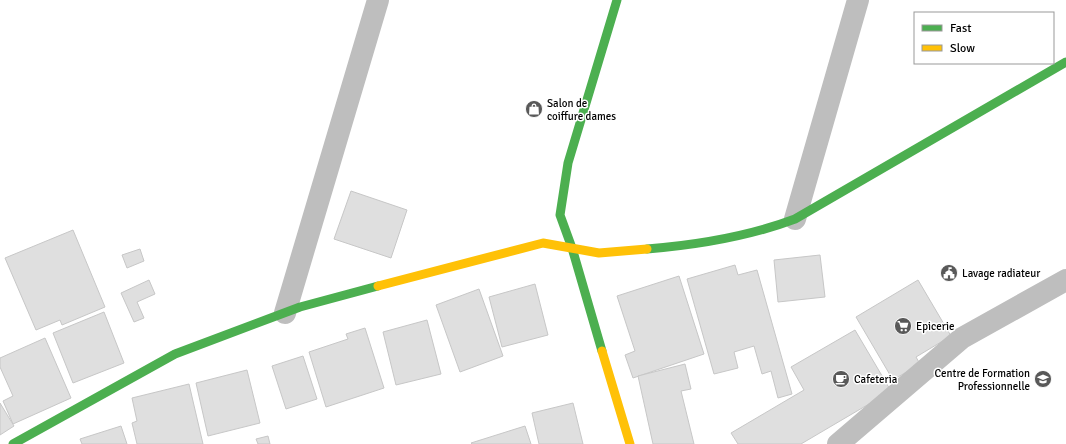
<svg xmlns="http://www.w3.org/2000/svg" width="1066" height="444" font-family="Signika,sans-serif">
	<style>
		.building { fill: #dfdfdf; stroke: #c7c7c7 }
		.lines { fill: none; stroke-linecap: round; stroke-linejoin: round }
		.street { stroke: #bebebe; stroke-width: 22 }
		.fast { stroke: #4caf50; stroke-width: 9 }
		.slow { stroke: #ffc107; stroke-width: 9 }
		.labels { text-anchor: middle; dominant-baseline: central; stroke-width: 3; stroke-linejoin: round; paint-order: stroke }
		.poi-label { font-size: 11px; fill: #000; stroke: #fff; text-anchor: start }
	</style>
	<rect width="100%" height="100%" fill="#fff"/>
	<g class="building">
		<polygon points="351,191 407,210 391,258 334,239"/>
		<polygon points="73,230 105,307 62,325 60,320 36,330 5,258"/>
		<polygon points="140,249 144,261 127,268 122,255"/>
		<polygon points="820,255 825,297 778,302 774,260"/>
		<polygon points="735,265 738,275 757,270 792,394 778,398 771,371 762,374 754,346 734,352 738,368 714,374 687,279"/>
		<polygon points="679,276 704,354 633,378 625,355 635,351 617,296"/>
		<polygon points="149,280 155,294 137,302 144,318 134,322 121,293"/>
		<polygon points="918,280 951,336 916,357 920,364 893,380 856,317"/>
		<polygon points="535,284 548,335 502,347 489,297"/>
		<polygon points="479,289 503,356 460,372 436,305"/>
		<polygon points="104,312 124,363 73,383 53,333"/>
		<polygon points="427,320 441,374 396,385 383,332"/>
		<polygon points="365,328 384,388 326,407 309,352 348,339 346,334"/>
		<polygon points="855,330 891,391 801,444 738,444 731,433 804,390 791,367"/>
		<polygon points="45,338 71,398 13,424 3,401 13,396 0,367 0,358"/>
		<polygon points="303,356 317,399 286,409 272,366"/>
		<polygon points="685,364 691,389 681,391 694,444 653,444 638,376"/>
		<polygon points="247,370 260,423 208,436 196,383"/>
		<polygon points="189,384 203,444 137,444 132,423 137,421 132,398"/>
		<polygon points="0,403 14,426 0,435"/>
		<polygon points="573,403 583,444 539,444 532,413"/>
		<polygon points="121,426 127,444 82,444 80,439"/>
		<polygon points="525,426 531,444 472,444 471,443"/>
		<polygon points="268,436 270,444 258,444 256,439"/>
	</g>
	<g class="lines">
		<g class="street">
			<polyline points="795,219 858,0"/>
			<polyline points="285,313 378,0"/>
			<polyline points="838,444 962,338 1066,280"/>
		</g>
		<g class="fast">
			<path d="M647,249C697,245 747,237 795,219L1066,62"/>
			<polyline points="602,351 572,248 560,215 568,163 617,0"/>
			<polyline points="13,444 175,354 300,307 378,286"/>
		</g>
		<g class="slow">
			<polyline points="378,286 543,243 599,253 647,249"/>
			<polyline points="602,351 630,444"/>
		</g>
	</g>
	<defs>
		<g id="shop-disc" transform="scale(0.9)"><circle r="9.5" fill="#595959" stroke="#fff"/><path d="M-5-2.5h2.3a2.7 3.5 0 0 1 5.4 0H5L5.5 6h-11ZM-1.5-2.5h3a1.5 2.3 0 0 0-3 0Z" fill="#fff"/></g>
		<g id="civic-disc" transform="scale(0.9)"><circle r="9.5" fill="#595959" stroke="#fff"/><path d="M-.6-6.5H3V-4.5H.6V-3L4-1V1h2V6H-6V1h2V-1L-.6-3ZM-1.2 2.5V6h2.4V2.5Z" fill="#fff"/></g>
		<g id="supermarket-disc" transform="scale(0.9)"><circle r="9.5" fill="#595959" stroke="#fff"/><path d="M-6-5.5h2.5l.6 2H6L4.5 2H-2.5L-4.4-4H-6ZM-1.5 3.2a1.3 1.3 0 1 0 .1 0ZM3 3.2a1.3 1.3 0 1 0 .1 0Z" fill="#fff"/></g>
		<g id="cafe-disc" transform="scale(0.9)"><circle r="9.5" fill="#595959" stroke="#fff"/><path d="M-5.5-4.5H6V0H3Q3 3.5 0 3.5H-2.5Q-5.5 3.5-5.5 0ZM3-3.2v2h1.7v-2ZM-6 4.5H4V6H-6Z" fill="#fff"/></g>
		<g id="university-disc" transform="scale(0.9)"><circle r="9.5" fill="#595959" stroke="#fff"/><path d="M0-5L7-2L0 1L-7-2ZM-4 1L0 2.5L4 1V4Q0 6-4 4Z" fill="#fff"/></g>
	</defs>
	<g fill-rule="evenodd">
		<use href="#shop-disc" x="534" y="109"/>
		<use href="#civic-disc" x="949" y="273"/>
		<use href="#supermarket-disc" x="903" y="326"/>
		<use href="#cafe-disc" x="841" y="379"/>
		<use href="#university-disc" x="1043" y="379"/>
	</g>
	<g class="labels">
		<g class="poi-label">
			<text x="547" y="103">Salon de<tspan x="547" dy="13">coiffure dames</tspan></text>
			<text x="962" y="273">Lavage radiateur</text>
			<text x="916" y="326">Epicerie</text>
			<text x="1030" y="373" text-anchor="end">Centre de Formation<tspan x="1030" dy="13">Professionnelle</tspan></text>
			<text x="854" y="379">Cafeteria</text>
		</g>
	</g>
	<rect x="914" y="12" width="140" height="52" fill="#ffffff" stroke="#999999"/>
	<rect x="922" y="25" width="20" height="6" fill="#4caf50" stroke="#999999"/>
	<text x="950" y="32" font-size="12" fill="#000000">Fast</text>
	<rect x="922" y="45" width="20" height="6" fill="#ffc107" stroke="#999999"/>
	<text x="950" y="52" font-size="12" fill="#000000">Slow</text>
</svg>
